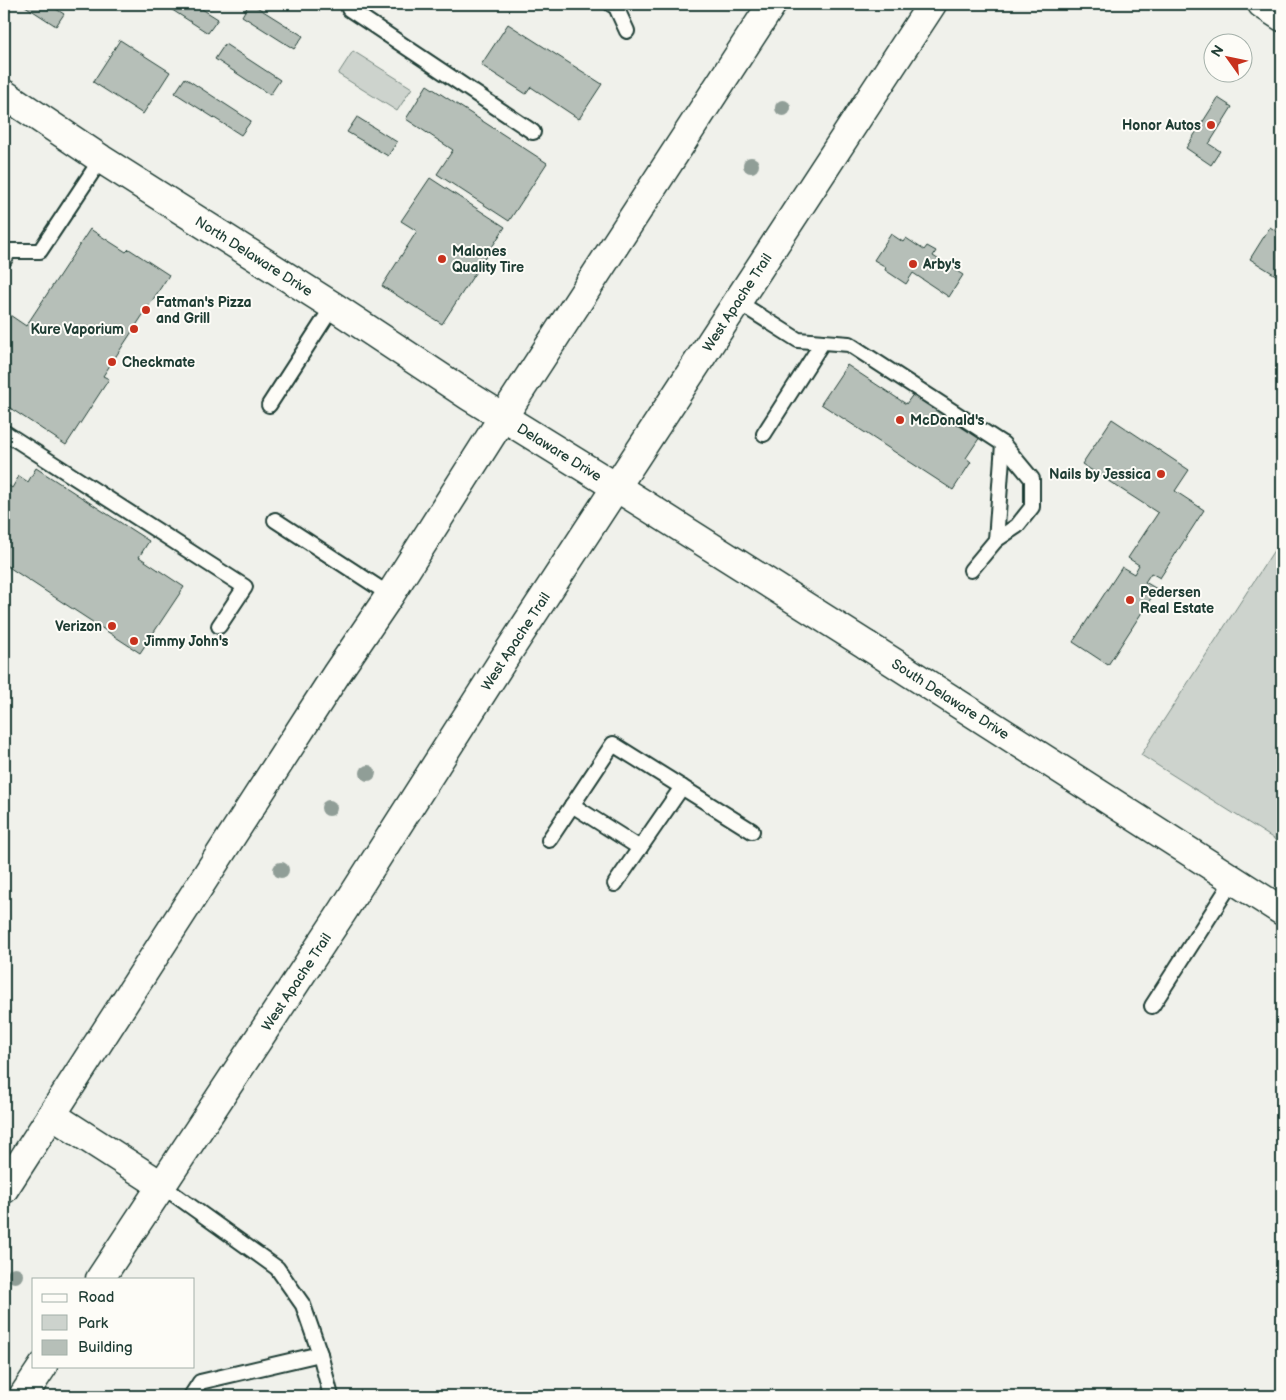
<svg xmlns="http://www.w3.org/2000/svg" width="1286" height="1400" font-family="'Balsamiq Sans',sans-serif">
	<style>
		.green { fill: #cdd3cd; stroke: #768880 }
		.building { fill: #b6bfb8; stroke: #1f3d34 }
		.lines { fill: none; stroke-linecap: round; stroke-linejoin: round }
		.service-casing { stroke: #1f3d34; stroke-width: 18 }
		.minor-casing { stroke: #1f3d34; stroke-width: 31 }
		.tertiary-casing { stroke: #1f3d34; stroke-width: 31 }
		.primary-casing { stroke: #1f3d34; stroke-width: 31 }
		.service { stroke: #fdfcf7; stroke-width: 14 }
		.minor { stroke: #fdfcf7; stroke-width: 28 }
		.tertiary { stroke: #fdfcf7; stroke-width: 28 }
		.primary { stroke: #fdfcf7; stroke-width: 28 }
		.tree { fill: #909e97 }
		.poi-dot { fill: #c8321e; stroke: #fdfcf7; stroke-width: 2 }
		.labels { text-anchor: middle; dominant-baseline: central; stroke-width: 4; stroke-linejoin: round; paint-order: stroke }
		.poi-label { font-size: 14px; font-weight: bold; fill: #1f3d34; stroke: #fdfcf7; text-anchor: start }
		.street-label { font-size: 14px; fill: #1f3d34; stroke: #fdfcf7 }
	</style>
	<rect width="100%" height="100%" fill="#f0f1eb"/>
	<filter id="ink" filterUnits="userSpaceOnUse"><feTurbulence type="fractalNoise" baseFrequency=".02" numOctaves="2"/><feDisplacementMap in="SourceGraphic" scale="10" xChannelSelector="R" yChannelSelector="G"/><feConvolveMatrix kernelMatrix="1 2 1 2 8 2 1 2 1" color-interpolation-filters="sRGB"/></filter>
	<g filter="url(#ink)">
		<g class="green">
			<polygon points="353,51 412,88 397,111 338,74"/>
			<polygon points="1282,538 1282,844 1141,755"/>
		</g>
		<g class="building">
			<polygon points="22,4 48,4 64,14 56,26"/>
			<polygon points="163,4 194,4 218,19 208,33"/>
			<polygon points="249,4 252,4 303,36 294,49 242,16"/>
			<polygon points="508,24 602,84 579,119 531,87 526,94 481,65"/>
			<polygon points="120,40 170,72 143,114 93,82"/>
			<polygon points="225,44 280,80 270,95 215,59"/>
			<polygon points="185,78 251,121 241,135 175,93"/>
			<polygon points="427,85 547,163 509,221 437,174 453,150 406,119"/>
			<polygon points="1218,98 1232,107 1209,144 1220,151 1211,165 1186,148"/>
			<polygon points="357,117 397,142 388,156 347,132"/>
			<polygon points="430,178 505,227 442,324 382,286 417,231 401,221"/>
			<polygon points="1270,227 1282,235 1282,279 1250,259"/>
			<polygon points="90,229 126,252 129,249 169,275 103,376 109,379 66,445 4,404 4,311 26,326"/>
			<polygon points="891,234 903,242 906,238 924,250 927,246 936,251 933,256 963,275 949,297 913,273 906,284 885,270 886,267 874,260"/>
			<polygon points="847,365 906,404 914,393 980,437 966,458 971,462 953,490 821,404"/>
			<polygon points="1112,419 1189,470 1175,491 1204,510 1160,578 1151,573 1145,582 1157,589 1108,665 1073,642 1122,567 1134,574 1139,565 1128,558 1158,513 1082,464"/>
			<polygon points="36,468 149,541 139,557 184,587 140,653 4,564 4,482 12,488 19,476 28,482"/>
		</g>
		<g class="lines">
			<g class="service-casing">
				<g id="service">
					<polyline points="611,4 616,7 627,31"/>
					<polyline points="349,9 533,132"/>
					<polyline points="4,260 9,251 40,251 101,159"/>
					<polyline points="738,302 798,340 849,344 1003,444 996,540 971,570"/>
					<polyline points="269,405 333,306"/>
					<polyline points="4,432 245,587 219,626"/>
					<polyline points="764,434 822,343"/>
					<polyline points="275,520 390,595"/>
					<polyline points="996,540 1017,526 1032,507 1032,479 1003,444"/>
					<polyline points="572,805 640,848"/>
					<polyline points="549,840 613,744 752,831"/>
					<polyline points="615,884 682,787"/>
					<polyline points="1152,1006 1233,880"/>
					<polyline points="161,1185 277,1268 303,1305 320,1354 331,1396"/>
					<polyline points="191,1396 200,1382 320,1354"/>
				</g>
			</g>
			<g class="minor-casing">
				<g id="minor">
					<polyline points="1262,4 1282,17"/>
					<path id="s1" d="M868,646L1282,911"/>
				</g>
			</g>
			<g class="tertiary-casing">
				<g id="tertiary">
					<path id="s2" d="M4,94L101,159L333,306L469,396L645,505L868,646"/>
				</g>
			</g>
			<g class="primary-casing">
				<g id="primary">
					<polyline points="52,1115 161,1185"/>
					<polyline points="4,1189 337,673 390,595 503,417 772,4"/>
					<path id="s3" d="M100,1279L343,911L503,660L932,4"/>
					<polyline points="23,1396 43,1366"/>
				</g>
			</g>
			<use href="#service" class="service"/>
			<use href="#minor" class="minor"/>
			<use href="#tertiary" class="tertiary"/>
			<use href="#primary" class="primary"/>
		</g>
		<g class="tree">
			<circle cx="783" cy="108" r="8"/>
			<circle cx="751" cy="165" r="8"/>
			<circle cx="368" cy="773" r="8"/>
			<circle cx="329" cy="808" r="8"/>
			<circle cx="281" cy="870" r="8"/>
			<circle cx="15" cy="1275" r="8"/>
		</g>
	</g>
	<g class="poi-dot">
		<circle cx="1211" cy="125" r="5"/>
		<circle cx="442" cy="259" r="5"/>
		<circle cx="913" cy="264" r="5"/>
		<circle cx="146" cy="310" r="5"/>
		<circle cx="134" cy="329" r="5"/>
		<circle cx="112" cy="362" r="5"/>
		<circle cx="900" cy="420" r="5"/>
		<circle cx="1161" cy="474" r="5"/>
		<circle cx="1130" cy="600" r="5"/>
		<circle cx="112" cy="626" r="5"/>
		<circle cx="134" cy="641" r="5"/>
	</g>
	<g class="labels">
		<g class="poi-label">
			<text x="1201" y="125" text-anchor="end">Honor Autos</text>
			<text x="452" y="251">Malones<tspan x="452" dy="16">Quality Tire</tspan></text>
			<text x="923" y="264">Arby's</text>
			<text x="156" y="302">Fatman's Pizza<tspan x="156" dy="16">and Grill</tspan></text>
			<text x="124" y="329" text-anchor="end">Kure Vaporium</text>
			<text x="122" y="362">Checkmate</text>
			<text x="910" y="420">McDonald's</text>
			<text x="1151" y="474" text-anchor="end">Nails by Jessica</text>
			<text x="1140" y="592">Pedersen<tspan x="1140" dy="16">Real Estate</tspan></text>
			<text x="102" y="626" text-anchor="end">Verizon</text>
			<text x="144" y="641">Jimmy John's</text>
		</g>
		<g class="street-label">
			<text stroke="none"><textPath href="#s2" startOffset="298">North Delaware Drive</textPath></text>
			<text stroke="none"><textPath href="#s3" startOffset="1166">West Apache Trail</textPath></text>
			<text stroke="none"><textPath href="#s2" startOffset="661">Delaware Drive</textPath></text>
			<text stroke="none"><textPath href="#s3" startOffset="761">West Apache Trail</textPath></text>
			<text stroke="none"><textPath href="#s1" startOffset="98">South Delaware Drive</textPath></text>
			<text stroke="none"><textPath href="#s3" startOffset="356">West Apache Trail</textPath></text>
		</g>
	</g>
	<rect width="1286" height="1400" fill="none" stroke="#fdfcf7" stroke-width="20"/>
	<rect x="10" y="10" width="1266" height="1380" fill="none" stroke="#1f3d34" stroke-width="2" filter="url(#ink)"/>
	<rect x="32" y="1278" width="162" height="90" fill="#fdfcf7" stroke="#a4b0a9"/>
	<rect x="42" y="1294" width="25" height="8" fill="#fdfcf7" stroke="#a4b0a9"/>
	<text x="78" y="1302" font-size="15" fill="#1f3d34">Road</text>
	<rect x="42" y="1315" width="25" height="15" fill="#cdd3cd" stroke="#a4b0a9"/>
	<text x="78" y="1328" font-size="15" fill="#1f3d34">Park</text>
	<rect x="42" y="1340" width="25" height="15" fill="#b6bfb8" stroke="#a4b0a9"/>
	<text x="78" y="1352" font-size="15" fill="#1f3d34">Building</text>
	<g transform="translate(1228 58) rotate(303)"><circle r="24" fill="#fdfcf7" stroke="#a4b0a9"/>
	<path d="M0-4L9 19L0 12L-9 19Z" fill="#c8321e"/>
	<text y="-8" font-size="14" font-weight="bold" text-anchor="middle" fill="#1f3d34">N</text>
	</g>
</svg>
